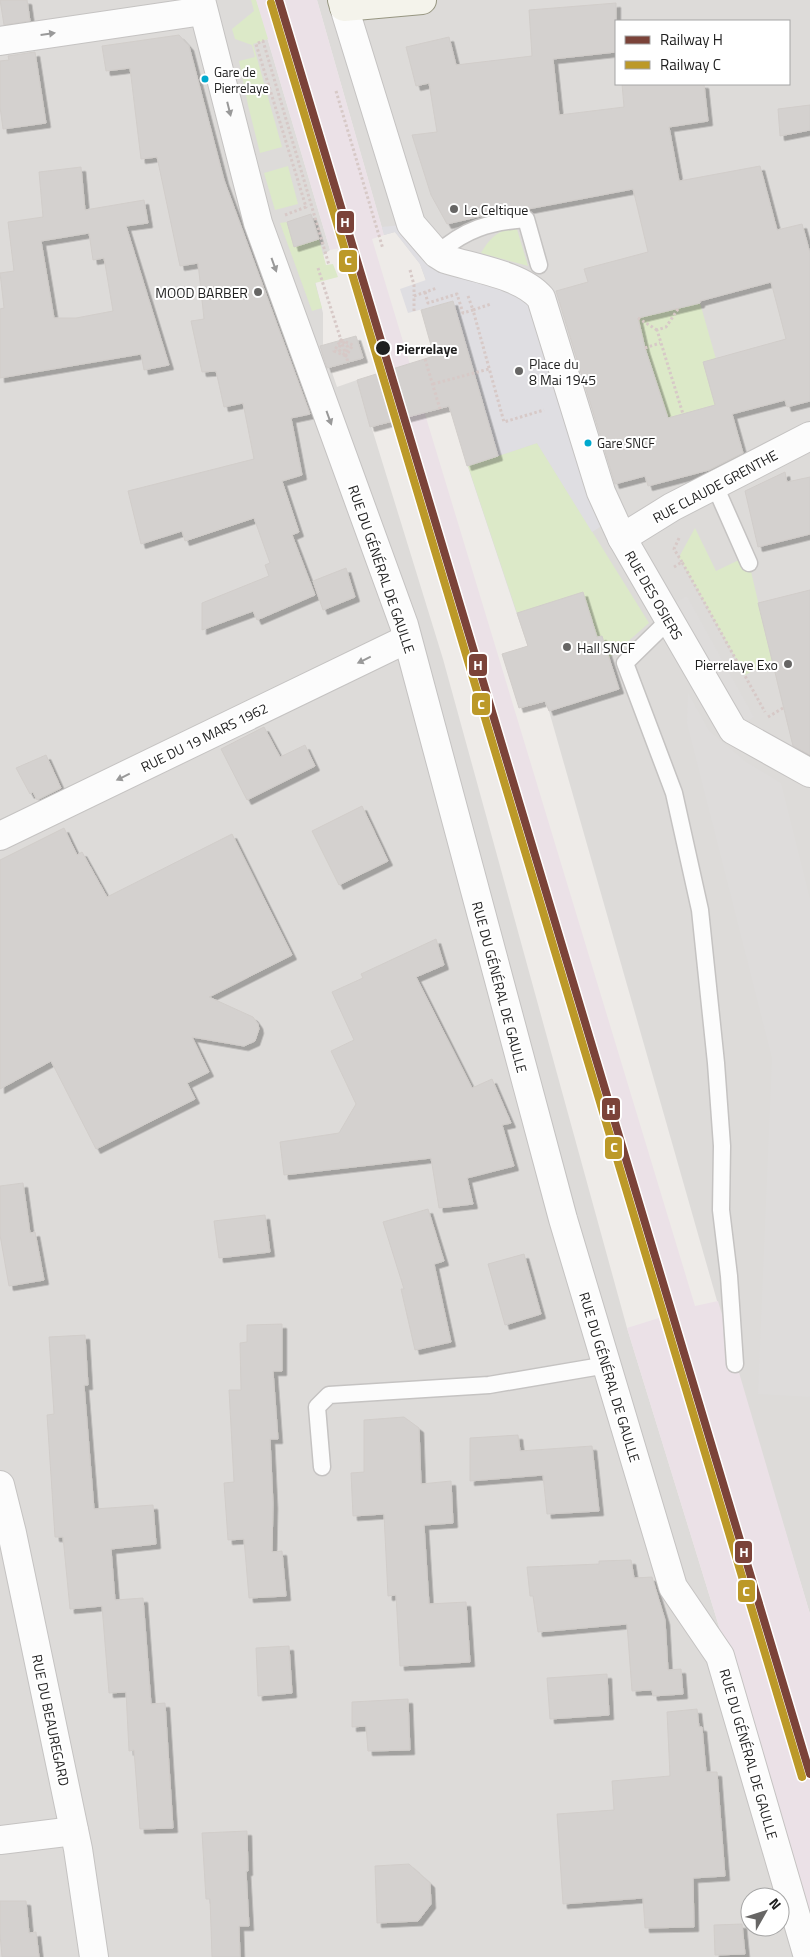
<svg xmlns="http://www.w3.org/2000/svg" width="810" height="1957" font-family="'Titillium Web',sans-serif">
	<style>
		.residential { fill: #dddbd9; fill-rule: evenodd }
		.industrial { fill: #ebe1e7 }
		.grass { fill: #dce9c8 }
		.parking { fill: #dedcdb }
		.plaza { fill: #dfdee2 }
		.building { fill: #d4d1cf; stroke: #d1cdca; fill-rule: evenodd; filter: url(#shadow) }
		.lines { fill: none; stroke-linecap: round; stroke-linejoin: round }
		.lane-casing { stroke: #c5c3c2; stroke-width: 19 }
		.street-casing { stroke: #c5c3c2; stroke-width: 30 }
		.secondary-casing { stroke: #979681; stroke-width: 30 }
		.path { stroke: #d7c9c7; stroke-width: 3; stroke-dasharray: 2.5 2.5; stroke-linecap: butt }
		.lane { stroke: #fcfcfc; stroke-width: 16 }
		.street { stroke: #fcfcfc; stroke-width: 28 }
		.secondary { stroke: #f4f3eb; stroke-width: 28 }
		.rail-1-casing { stroke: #fff; stroke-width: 11 }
		.rail-2-casing { stroke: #fff; stroke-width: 11 }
		.rail-1 { stroke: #7b4339; stroke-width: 8 }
		.rail-2 { stroke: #bc9928; stroke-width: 8 }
		.oneway { fill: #999 }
		.bus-dot { fill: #00a9ce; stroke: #fff; stroke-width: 2 }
		.poi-dot { fill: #676665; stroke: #fff; stroke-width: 2 }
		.stop-dot { fill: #1f1f1f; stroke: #fff; stroke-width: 2 }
		.labels { text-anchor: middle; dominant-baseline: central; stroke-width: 4; stroke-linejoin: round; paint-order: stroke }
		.bus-label { font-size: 13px; fill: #1f1f1f; stroke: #fff; text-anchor: start }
		.poi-label { font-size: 14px; fill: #1f1f1f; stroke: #fff; text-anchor: start }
		.stop-label { font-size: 14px; font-weight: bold; fill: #1f1f1f; stroke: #fff; text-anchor: start }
		.street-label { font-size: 14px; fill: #1f1f1f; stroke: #fff }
		.line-badge { stroke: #fff; stroke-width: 2 }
		.badge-label { font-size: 14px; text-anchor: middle; font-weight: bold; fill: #fff }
	</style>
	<defs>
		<filter id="shadow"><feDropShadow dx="4.5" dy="4.5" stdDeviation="0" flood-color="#0004"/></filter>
	</defs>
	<rect width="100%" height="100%" fill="#eeebe8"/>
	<g class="residential">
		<path d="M0,0H256L330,250L311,265L323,313V346L337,387L357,380L443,659L627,1328L810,1922V1957H0ZM750,1897H780V1927H750Z"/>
		<path d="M317,0H810V1614L735,1364L549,711L464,455L484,405L453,301L426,281L420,264L395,232L384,235ZM616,21H789V84H616Z"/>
	</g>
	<polygon class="industrial" points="256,0 317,0 384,235 372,239 695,1306 718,1301 810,1614 810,1922 627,1328 659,1318 575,1021 521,839 439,575 346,247 330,250"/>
	<g class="grass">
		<polygon points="251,0 256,0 268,39 253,44 282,147 260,153 248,105 239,61 255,57 252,45 235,39 232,29 254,11"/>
		<polygon points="288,166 298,204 275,210 264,173"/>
		<polygon points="287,222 294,247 319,239 326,265 333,264 338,277 315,283 322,308 312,311 280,223"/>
		<path d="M516,226L528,266L481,253C489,238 499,230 516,226Z"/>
		<polygon points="700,303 728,401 668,418 645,348 638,318"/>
		<polygon points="537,443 649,623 609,658 602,636 597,637 583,593 517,613 468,466"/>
		<polygon points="695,528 716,571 743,558 749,563 772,661 745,675 679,557"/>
	</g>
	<g class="parking">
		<polygon points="687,596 754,717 733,730 664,609"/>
		<polygon points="688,693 709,731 746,762 781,783 810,899 810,1397 758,1394 772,1058 687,723"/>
	</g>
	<polygon class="plaza" points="411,224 526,285 613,519 592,532 537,443 468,466 452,415 484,405 453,301 408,313 400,289 426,280 420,264 395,232 384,235 382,227"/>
	<g class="building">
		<polygon points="0,0 27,0 30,21 4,25"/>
		<path d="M616,3V52L553,59L559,115L624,107L622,84H704L708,121L669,127L679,181L760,166L777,230L802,224L810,253V401L787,407L785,400L732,414L743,453L709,470L648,486L645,476L615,484L556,291L588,282L584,269L648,252L633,189L528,209L498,212L447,224L431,195L412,135L437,132L429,83L416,86L406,47L449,37L456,65L532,56L529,10ZM771,282L786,339L703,362L715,405L668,418L645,348L638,318L700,303V301Z"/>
		<polygon points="179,35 189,46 224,180 310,414 291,418 302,475 282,481 299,532 292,535 315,595 257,620 253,611 202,630 202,603 269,576 265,565 270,563 254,518 185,541 182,531 141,544 128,491 254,459 243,403 224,407 216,371 202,372 191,321 204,319 198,263 180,266 157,157 141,159 130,68 106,71 102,46"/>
		<polygon points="35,52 46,123 3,129 0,107 0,61 9,60 8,56"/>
		<polygon points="810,105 810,130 780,136 778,109"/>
		<path d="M81,167L85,210L144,200L148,223L126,226L169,365L144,370L141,354L0,378V309L4,308L0,273L14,271L8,222L43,217L39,172ZM89,233L93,260L104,258L113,311L76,318H54L41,241Z"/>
		<polygon points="311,214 319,239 294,247 287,222"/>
		<polygon points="453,301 498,456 467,466 449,406 370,427 357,380 434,356 421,310"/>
		<polygon points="356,336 363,358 327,368 320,346"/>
		<polygon points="785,472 787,482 810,477 810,534 758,547 745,491"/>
		<polygon points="346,568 355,597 323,610 313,581"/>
		<polygon points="810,590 810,755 793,746 758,603"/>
		<polygon points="583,592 597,637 602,636 619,689 549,711 545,701 519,708 502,654 528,646 517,613"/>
		<polygon points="264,727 280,757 305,745 315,766 247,800 221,749"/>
		<polygon points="46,755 61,788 37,800 33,792 30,794 16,768"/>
		<polygon points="362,806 388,861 339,885 312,831"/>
		<polygon points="64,828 77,855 82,852 107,897 232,834 292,955 209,997 253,1017 258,1024 259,1029 255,1041 244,1046 192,1037 209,1072 187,1083 195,1099 96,1149 51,1061 0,1089 0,860"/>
		<polygon points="436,939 444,965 416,977 472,1088 492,1079 511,1123 502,1125 514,1166 467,1178 473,1204 439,1208 431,1158 284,1175 280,1142 339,1133 356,1104 331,1051 354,1040 332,992 363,978 361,974"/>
		<polygon points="23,1183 30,1233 35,1232 44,1280 9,1286 0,1235 0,1186"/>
		<polygon points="428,1209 444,1261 434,1264 451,1342 415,1350 401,1289 404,1289 383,1222"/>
		<polygon points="265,1215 270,1252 219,1258 214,1221"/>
		<polygon points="524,1254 541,1314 505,1325 488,1264"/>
		<polygon points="282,1324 282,1371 273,1371 278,1439 270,1439 273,1504 272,1552 282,1551 286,1596 249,1598 244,1539 228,1540 224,1483 234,1482 229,1390 241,1390 240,1343 247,1342 247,1325"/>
		<polygon points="85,1335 88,1385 84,1385 94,1509 153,1505 156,1544 111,1549 115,1600 143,1598 151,1704 165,1703 173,1828 140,1829 134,1750 129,1751 126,1692 109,1693 102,1606 70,1609 63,1537 55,1537 47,1415 54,1414 49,1337"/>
		<polygon points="404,1417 419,1428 421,1484 451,1481 453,1523 424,1525 429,1604 466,1602 470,1662 400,1666 396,1595 388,1596 384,1514 353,1516 351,1473 364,1472 364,1420"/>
		<polygon points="518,1435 520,1451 592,1446 599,1511 547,1514 543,1475 470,1481 470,1438"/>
		<polygon points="631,1560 634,1578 652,1577 665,1620 668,1670 681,1669 683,1694 653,1696 652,1690 632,1691 627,1624 538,1632 533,1596 530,1596 527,1567 599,1564 599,1561"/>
		<polygon points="289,1646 292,1693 258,1696 256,1648"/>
		<polygon points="607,1674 609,1715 550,1719 547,1678"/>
		<polygon points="408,1699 410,1750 368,1751 366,1726 352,1727 352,1702"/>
		<polygon points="697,1709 699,1727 702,1727 706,1772 717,1772 725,1876 693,1878 694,1927 645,1928 643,1898 563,1904 557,1814 614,1810 612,1781 670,1776 667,1712"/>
		<polygon points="247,1831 248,1871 246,1871 249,1926 239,1926 240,1957 212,1957 210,1899 206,1899 202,1833"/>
		<polygon points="409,1864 430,1883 431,1904 418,1921 377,1923 375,1866"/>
		<polygon points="0,1901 26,1901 29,1933 36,1932 39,1957 2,1957 0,1934"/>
		<polygon points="742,1924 745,1954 715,1955 714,1925"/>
	</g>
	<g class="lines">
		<g class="lane-casing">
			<g id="lane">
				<path d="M437,254C465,229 489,222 526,219L539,265"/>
				<polyline points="715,486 749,563"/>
				<polyline points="669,620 625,663 674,793 700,910 716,1063 722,1146 721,1210 729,1276 735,1364"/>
				<polyline points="322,1467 317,1407 329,1395 489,1385 607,1365"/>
			</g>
		</g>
		<g class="street-casing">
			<g id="street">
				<polyline points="201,0 258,223 404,625 563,1219 673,1587 720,1656 808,1957"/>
				<path d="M344,7L411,224L437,254L445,259C473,268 522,275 541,298L601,492L622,538L733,730L810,773"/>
				<polyline points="0,41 203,11"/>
				<polyline points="622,538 672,507 810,436"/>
				<polyline points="0,836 407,639"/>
				<polyline points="0,1485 12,1533 78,1849 94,1957"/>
				<polyline points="0,1840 74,1831"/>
			</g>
		</g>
		<g class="secondary-casing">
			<polyline id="secondary" points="342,0 344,7 422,0"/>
		</g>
		<g class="path">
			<polyline points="336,91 383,249"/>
			<polyline points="285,215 306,207 256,44 263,41 329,265"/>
			<polyline points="318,268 348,362"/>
			<polyline points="410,270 414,285 414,296"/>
			<polyline points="425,292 428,303 457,294 463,313 473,310 504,422 544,410"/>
			<polyline points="468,296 473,310 491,304"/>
			<polyline points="678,309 666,327 657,330 683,414"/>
			<polyline points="414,311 414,296 437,288"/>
			<polyline points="638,318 657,330"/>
			<polygon points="341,340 339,350 346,356 334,351"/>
			<polygon points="341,340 353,345 346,356 348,347"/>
			<polyline points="645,348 660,343"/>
			<polyline points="425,359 440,409"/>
			<polyline points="433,384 489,369"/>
			<polyline points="679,538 674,549 682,562"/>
			<polyline points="674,567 682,562 765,712"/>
			<polyline points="768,717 783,708"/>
		</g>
		<use href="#lane" class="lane"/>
		<use href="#street" class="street"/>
		<use href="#secondary" class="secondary"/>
		<g class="rail-1-casing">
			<polyline id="rail-1" points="279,0 810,1774"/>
		</g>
		<g class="rail-2-casing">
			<polyline id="rail-2" points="271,3 802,1777"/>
		</g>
		<use href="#rail-1" class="rail-1"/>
		<use href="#rail-2" class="rail-2"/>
	</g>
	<defs><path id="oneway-solid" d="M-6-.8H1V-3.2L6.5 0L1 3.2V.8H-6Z" transform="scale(1.25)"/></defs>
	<g class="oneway">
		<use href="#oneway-solid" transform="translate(48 34) rotate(-8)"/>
		<use href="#oneway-solid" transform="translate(229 109) rotate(76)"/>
		<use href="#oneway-solid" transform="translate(274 265) rotate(70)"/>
		<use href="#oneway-solid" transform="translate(329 418) rotate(70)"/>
		<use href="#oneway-solid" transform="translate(364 660) rotate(154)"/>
		<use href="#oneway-solid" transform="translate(123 777) rotate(154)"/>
	</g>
	<g class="bus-dot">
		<circle cx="205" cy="79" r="4.5"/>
		<circle cx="588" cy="443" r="4.5"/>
	</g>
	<g class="poi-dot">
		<circle cx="454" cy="209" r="5"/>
		<circle cx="258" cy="292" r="5"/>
		<circle cx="519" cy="371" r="5"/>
		<circle cx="567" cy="647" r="5"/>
		<circle cx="788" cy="664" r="5"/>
	</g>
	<circle class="stop-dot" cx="383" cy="348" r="8"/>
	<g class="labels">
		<g class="bus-label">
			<text x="214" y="72">Gare de<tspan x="214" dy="16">Pierrelaye</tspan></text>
			<text x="597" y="443">Gare SNCF</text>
		</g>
		<g class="poi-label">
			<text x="464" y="209">Le Celtique</text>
			<text x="248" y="292" text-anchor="end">MOOD BARBER</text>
			<text x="529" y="363">Place du<tspan x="529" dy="16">8 Mai 1945</tspan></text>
			<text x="577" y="647">Hall SNCF</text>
			<text x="778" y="664" text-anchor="end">Pierrelaye Exo</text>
		</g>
		<g class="stop-label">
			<text x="396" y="348">Pierrelaye</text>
		</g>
		<g class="street-label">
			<text transform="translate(715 486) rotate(-28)">RUE CLAUDE GRENTHE</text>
			<text transform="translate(382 569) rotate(71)">RUE DU GÉNÉRAL DE GAULLE</text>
			<text transform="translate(654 595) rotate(60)">RUE DES OSIERS</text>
			<text transform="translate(204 737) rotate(-26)">RUE DU 19 MARS 1962</text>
			<text transform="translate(500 987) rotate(75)">RUE DU GÉNÉRAL DE GAULLE</text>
			<text transform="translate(610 1377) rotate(73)">RUE DU GÉNÉRAL DE GAULLE</text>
			<text transform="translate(51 1720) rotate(78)">RUE DU BEAUREGARD</text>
			<text transform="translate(749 1754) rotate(74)">RUE DU GÉNÉRAL DE GAULLE</text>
		</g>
	</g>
	<g class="line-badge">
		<rect x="336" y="210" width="19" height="24" rx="5" fill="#7b4339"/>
		<rect x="338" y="249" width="20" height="24" rx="5" fill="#bc9928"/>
		<rect x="468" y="653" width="20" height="24" rx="5" fill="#7b4339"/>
		<rect x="471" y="692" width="20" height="24" rx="5" fill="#bc9928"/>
		<rect x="601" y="1097" width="20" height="24" rx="5" fill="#7b4339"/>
		<rect x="604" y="1136" width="19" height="24" rx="5" fill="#bc9928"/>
		<rect x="734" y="1540" width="19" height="24" rx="5" fill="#7b4339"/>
		<rect x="737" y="1579" width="19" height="24" rx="5" fill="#bc9928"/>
	</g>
	<g class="badge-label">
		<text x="345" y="227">H</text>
		<text x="348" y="265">C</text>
		<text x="478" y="670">H</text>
		<text x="481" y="709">C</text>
		<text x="611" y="1114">H</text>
		<text x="614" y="1152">C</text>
		<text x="744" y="1557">H</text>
		<text x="746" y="1596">C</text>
	</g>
	<rect x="615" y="20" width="175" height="65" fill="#ffffff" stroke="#a5a5a5"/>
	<rect x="625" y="36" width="25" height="8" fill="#7b4339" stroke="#a5a5a5"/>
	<text x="660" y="45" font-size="15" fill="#1f1f1f">Railway H</text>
	<rect x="625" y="61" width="25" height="8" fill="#bc9928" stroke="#a5a5a5"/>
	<text x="660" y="70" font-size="15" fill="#1f1f1f">Railway C</text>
	<g transform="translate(765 1912) rotate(51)"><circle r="24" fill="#ffffff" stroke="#a5a5a5"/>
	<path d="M0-4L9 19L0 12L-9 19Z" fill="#676665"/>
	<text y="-8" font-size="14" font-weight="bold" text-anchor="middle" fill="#1f1f1f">N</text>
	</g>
</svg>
